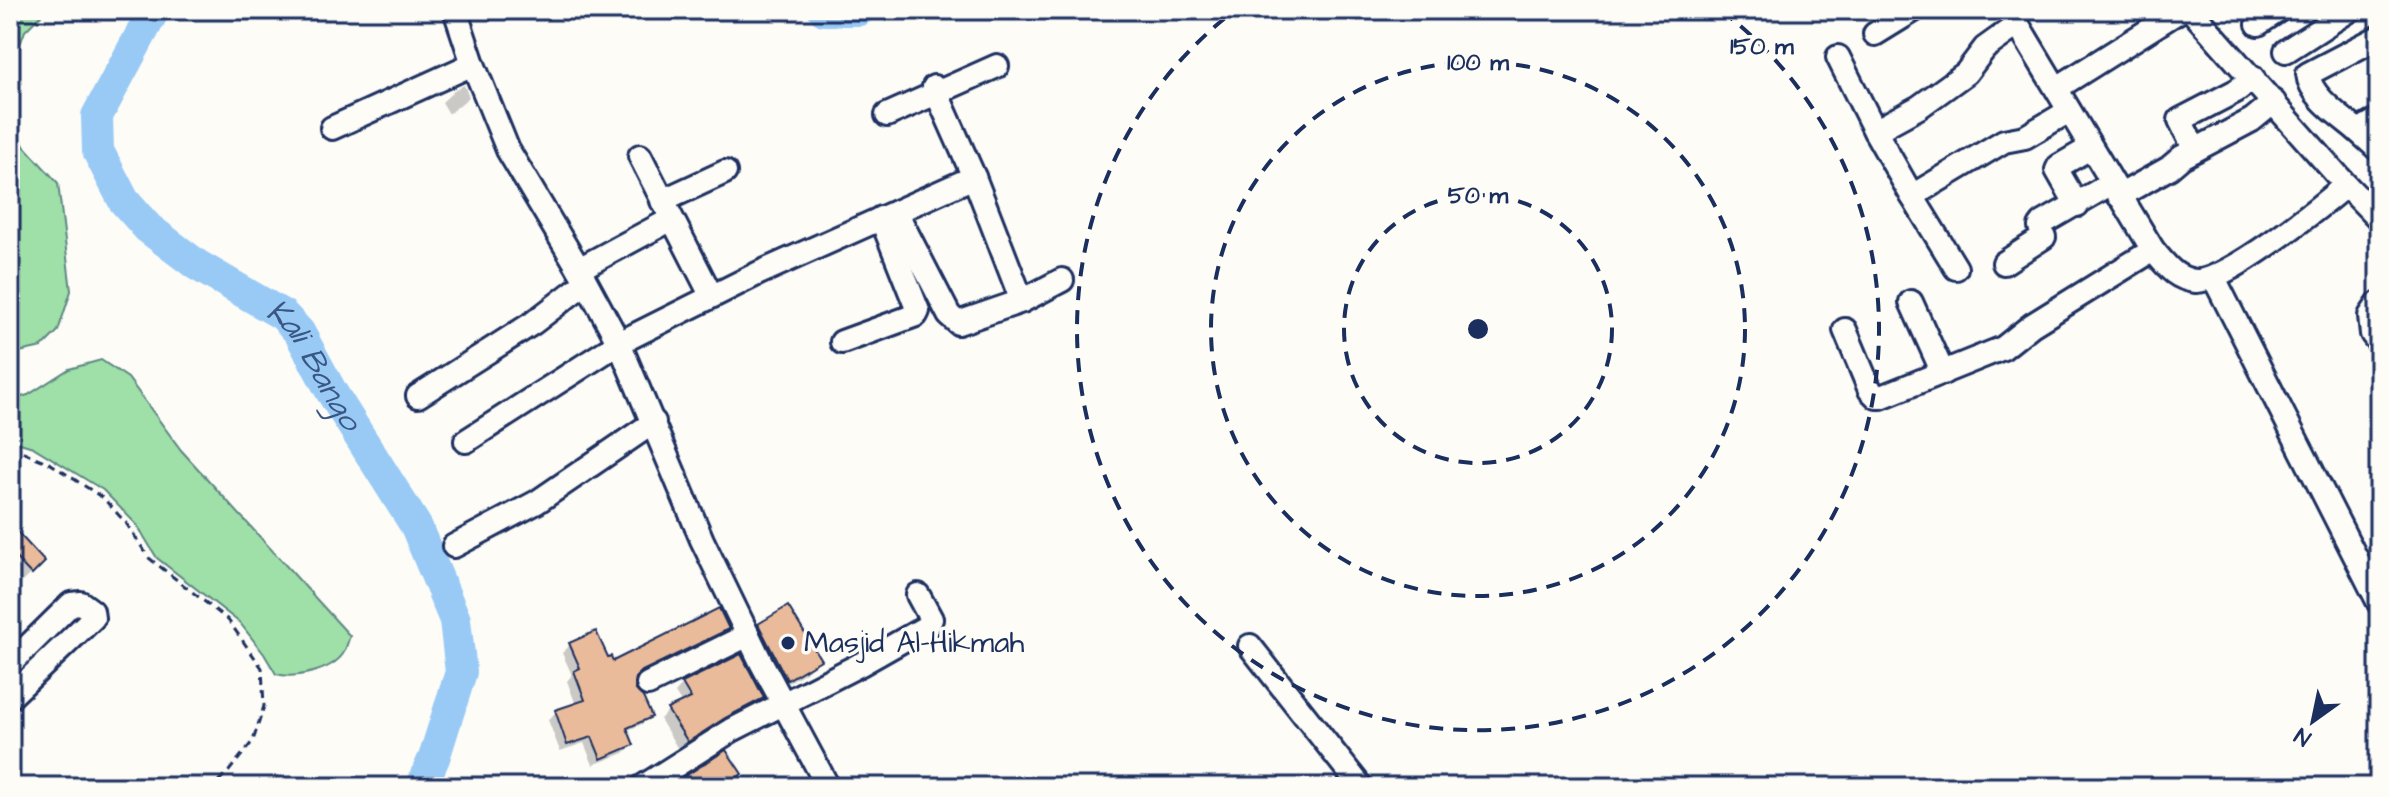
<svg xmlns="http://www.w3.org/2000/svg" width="2389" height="797" font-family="'Architects Daughter',sans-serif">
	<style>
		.green { fill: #9fdfa8; stroke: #5d8783; stroke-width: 2 }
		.shadow { fill: #0003 }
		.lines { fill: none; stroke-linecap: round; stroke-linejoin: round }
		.river { stroke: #98caf5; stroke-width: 32 }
		.building { fill: #eabb9a; stroke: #1b2f5e; stroke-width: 2 }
		.minor-casing { stroke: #1b2f5e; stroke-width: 28 }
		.path { stroke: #1b2f5e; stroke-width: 3; stroke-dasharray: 8 6; stroke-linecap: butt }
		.minor { stroke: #fdfcf7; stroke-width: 22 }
		.ring { fill: none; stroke: #1b2f5e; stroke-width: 4; stroke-dasharray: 14 10 }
		.poi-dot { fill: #1b2f5e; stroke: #fdfcf7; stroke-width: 3 }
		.labels { text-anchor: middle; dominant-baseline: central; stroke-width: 7; stroke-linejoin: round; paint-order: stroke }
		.poi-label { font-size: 30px; fill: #1b2f5e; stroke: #fdfcf7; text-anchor: start }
		.water-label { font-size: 32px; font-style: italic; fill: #3a5684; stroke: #fdfcf7 }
		.centre { fill: #1b2f5e; stroke: #fdfcf7; stroke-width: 4 }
		.ring-label { font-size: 24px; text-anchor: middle; font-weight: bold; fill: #1b2f5e; stroke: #fdfcf7; stroke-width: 7; stroke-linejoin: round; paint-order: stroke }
	</style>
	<rect width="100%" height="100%" fill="#fdfcf7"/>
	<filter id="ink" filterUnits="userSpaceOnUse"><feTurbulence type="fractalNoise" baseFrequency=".0125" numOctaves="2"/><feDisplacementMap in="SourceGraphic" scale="16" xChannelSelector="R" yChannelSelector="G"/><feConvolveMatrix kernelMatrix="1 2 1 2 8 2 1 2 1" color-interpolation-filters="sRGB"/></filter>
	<g filter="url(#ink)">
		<g class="green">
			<polygon points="10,10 46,10 25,31 10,72"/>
			<polygon points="10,109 24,146 58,183 71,291 58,331 42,347 10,354"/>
			<path d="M101,360L128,378L181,450L350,636C348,641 346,649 343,654C331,671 295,679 276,674L264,654L240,623L157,558L137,525L103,490L33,447L10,440V400L28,395L69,369Z"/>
		</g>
		<g class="shadow">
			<polygon points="464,85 469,97 449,114 442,102 455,90"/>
			<polygon points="10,527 42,562 21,583 10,571"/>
			<polygon points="759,625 818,660 806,672 774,691 747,638"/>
			<polygon points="727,628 719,636 634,678 633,690 650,716 642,724 626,731 632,745 624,753 593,765 584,743 560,751 548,720 556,712 576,705 567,681 572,675 562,653 570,645 612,663"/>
			<polygon points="683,684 762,697 753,706 678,749 660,719 668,711 682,704 675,693"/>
		</g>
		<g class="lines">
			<g class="river">
				<path id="s1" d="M154,10L97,116L98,151L124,201L148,228L197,265L283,315L299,332L331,391L416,526L455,620L461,672L434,758L421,787"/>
				<polyline points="824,10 859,10"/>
			</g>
		</g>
		<g class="building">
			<polygon points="10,524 45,562 32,575 10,552"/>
			<polygon points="788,606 821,660 787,680 758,624"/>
			<polygon points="719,608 729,629 642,671 636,677 635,689 643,697 652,717 627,728 634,745 601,759 592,737 567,745 555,710 585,700 574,671 580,668 569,643 596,631 608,657 611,656 613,661"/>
			<polygon points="741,654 764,698 725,718 688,742 667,709 691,698 682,683"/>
			<polygon points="726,750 742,774 723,787 668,787"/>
		</g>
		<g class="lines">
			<g class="minor-casing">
				<g id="minor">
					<polyline points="455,10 473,64 508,150 579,269 619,343 702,540 761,662 828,787"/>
					<path d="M2009,10L2153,250C2166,265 2175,279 2196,281C2225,283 2321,206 2346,185"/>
					<polyline points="2191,10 2346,185 2379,219"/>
					<polyline points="2258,24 2279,10"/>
					<polyline points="1875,34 1914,10"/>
					<path d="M2379,37L2308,74C2310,97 2342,117 2358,131L2379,119"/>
					<polyline points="2286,51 2350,10"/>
					<polyline points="1838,57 1875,131"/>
					<polyline points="934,87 974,177 1022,301"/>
					<polyline points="2057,88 2181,10"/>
					<polyline points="887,115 997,66"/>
					<polyline points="332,128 473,64"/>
					<polyline points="2358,131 2379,150"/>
					<polyline points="2195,150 2180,120 2236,91 2253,78"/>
					<polyline points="640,156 711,295"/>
					<polyline points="1912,196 1875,131 1919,107 1966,73 1985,48 2017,25"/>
					<polyline points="2119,196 2169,168 2182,157 2252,120 2274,102"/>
					<polyline points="662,201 725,172"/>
					<polyline points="2077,205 2057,170 2059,166 2090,148"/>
					<polyline points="896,212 949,315 958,323 1022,301 1062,280"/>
					<polyline points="2004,263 2044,237 2040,227 2043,223 2112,183"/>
					<polyline points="1956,268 1912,196 2004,141 2025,137 2069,111"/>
					<polyline points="579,269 670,220"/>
					<polyline points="2214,278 2379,603"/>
					<polyline points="1911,302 1943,373"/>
					<polyline points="2379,303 2370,316 2372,334 2379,343"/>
					<polyline points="1845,330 1870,390 1877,397 1881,397 2003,348 2032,325 2153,250"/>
					<polyline points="842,342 916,315 918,311 881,218"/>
					<polyline points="418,396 533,323 585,283"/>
					<polyline points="466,441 619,343 759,273 974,177"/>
					<polyline points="454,546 537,502 654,422"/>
					<polyline points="1250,646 1361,787"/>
					<polyline points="10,664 71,604 81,603 92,611 93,618 10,697"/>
					<polyline points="648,684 748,635"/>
					<polyline points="642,787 732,730 861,664 928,626 931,619 918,595"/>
				</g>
			</g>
			<polyline class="path" points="10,446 51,464 103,498 126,523 149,558 228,620 262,668 264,706 253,741 229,771 212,787"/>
			<use href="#minor" class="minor"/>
		</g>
	</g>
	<g class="ring">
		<circle cx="1478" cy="329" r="134"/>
		<circle cx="1478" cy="329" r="267"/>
		<path d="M1722 11A401 401 0 1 1 1234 11"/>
	</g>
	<circle class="poi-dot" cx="788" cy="643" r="8"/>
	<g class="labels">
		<g class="poi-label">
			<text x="804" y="643">Masjid Al-Hikmah</text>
		</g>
		<g class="water-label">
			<text stroke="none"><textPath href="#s1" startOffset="468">Kali Bango</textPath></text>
		</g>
	</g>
	<circle cx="1478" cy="329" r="12" class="centre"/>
	<g class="ring-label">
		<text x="1762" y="54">150 m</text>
		<text x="1478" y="70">100 m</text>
		<text x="1478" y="203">50 m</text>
	</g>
	<rect width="2389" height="797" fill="none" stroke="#fdfcf7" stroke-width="40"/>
	<rect x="20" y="20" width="2349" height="757" fill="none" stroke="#1b2f5e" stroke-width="3" filter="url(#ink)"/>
	<g transform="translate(2313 721) rotate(213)" stroke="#fdfcf7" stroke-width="6" paint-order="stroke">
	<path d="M0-6L14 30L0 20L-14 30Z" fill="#1b2f5e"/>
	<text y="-12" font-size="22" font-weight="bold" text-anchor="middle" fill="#1b2f5e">N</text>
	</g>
</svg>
